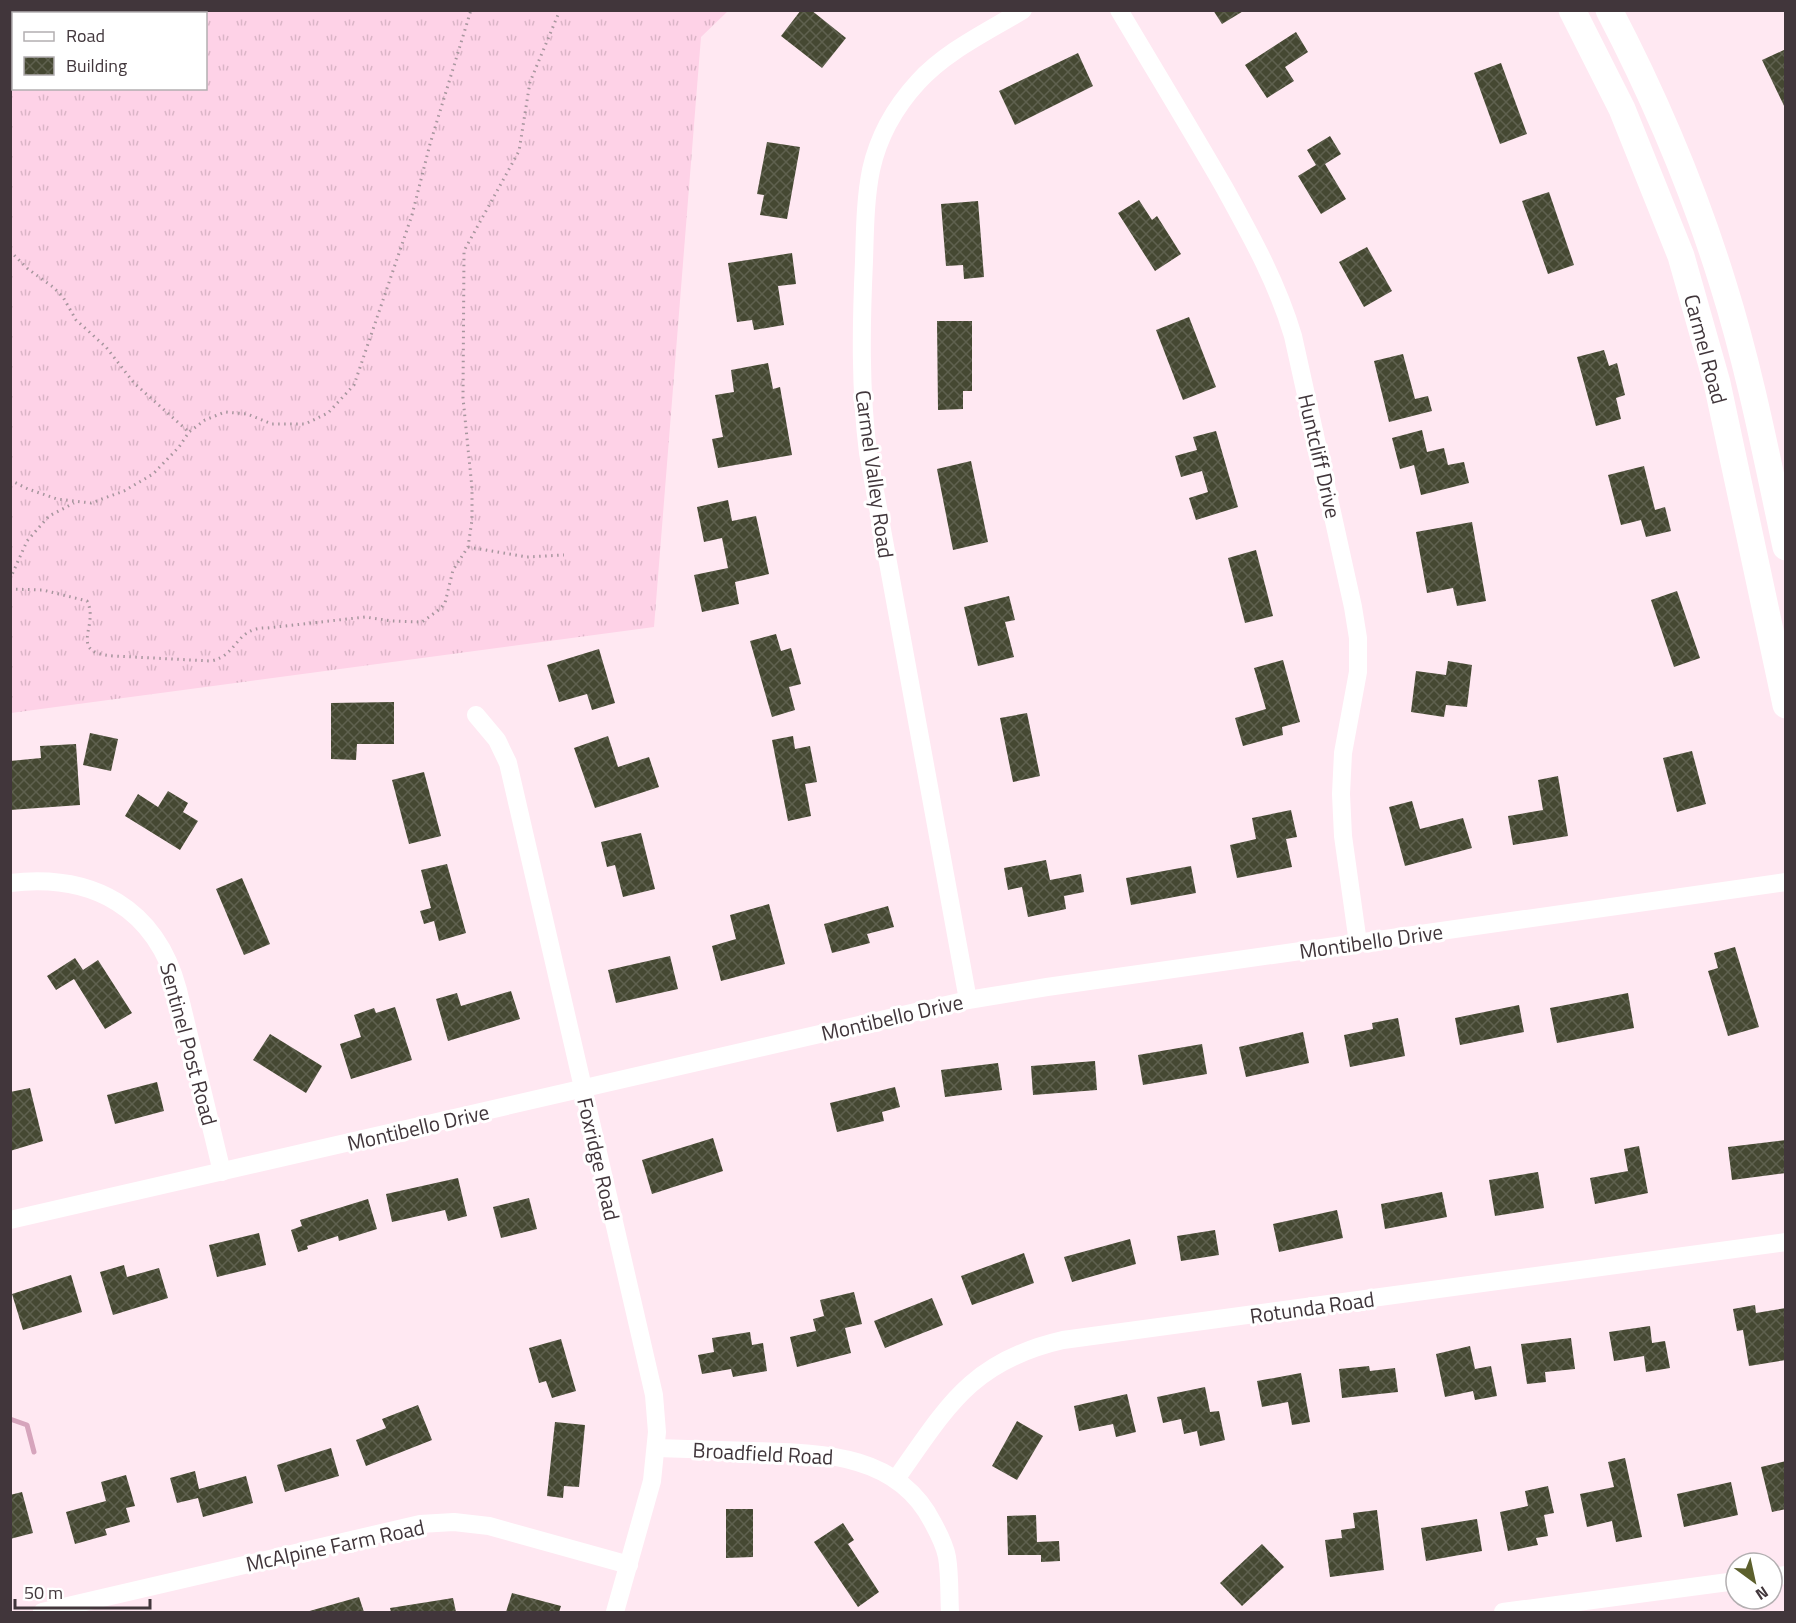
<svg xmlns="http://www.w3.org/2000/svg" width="1796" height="1623" font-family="'Titillium Web',sans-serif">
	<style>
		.grass { fill: url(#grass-tufts); fill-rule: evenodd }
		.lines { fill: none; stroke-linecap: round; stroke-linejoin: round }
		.stream { stroke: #d6a4bc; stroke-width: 5 }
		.building { fill: url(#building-cross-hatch) }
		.path { stroke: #a7969e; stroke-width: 3; stroke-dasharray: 1.5 4.5; stroke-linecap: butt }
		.street { stroke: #fff; stroke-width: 18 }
		.secondary { stroke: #fff; stroke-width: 27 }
		.labels { text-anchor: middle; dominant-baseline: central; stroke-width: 6; stroke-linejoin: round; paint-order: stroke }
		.street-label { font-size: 21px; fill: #41363b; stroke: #fff }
	</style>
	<defs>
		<pattern id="grass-tufts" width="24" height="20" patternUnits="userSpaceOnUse" patternTransform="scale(1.5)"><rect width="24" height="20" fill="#fed2e7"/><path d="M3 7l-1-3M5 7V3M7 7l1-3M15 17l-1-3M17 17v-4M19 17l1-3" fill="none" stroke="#dbb5c7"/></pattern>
		<pattern id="building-cross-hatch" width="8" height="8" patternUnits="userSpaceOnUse" patternTransform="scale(1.5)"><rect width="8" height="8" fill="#454832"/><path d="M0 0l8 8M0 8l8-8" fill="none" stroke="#5f614f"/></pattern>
	</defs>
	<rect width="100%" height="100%" fill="#ffe8f2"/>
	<path class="grass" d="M10,11H728L701,37L654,627L11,713ZM14,14H206V88H14Z"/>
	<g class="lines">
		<polyline class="stream" points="10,1419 27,1425 34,1452"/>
	</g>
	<g class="building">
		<polygon points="801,10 811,10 846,38 822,68 781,36"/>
		<polygon points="1213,10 1245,10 1222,24"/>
		<polygon points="1296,32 1308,52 1285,67 1294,81 1267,98 1245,65"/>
		<polygon points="1786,49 1786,110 1762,60"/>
		<polygon points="1078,53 1093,86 1015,125 999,91"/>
		<polygon points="1501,63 1527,134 1500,144 1474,73"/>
		<polygon points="1330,136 1341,154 1325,164 1346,199 1321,214 1298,176 1316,165 1307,150"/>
		<polygon points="767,142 800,147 787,219 760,215 764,195 757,194"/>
		<polygon points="1549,192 1574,265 1548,274 1522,201"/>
		<polygon points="1139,200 1152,220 1157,216 1181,254 1155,271 1118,213"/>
		<polygon points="978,201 984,277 964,279 963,265 946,266 941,204"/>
		<polygon points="1367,247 1392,291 1364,307 1339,262"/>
		<polygon points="792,253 796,284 778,286 784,325 754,330 752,320 737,322 728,263"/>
		<polygon points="1189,317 1216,387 1183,400 1156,330"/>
		<polygon points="937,321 972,321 972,391 963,391 963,409 938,410"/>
		<polygon points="1604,350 1609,366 1617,363 1625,395 1616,398 1621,419 1596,426 1577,357"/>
		<polygon points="1403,354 1415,399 1428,396 1432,411 1389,422 1374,361"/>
		<polygon points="768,363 773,389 780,387 792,455 718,468 712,439 723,437 715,395 734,392 731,370"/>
		<polygon points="1422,430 1427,452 1444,448 1448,465 1464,462 1469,483 1421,495 1414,465 1400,469 1392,438"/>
		<polygon points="1216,431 1238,507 1196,520 1189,498 1208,492 1202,471 1181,477 1175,456 1197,450 1193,437"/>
		<polygon points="971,461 988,542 953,550 937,469"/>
		<polygon points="1644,466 1655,510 1665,507 1671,531 1646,537 1641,520 1621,525 1608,475"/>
		<polygon points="728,500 732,521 756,516 769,574 735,582 739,604 702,612 694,575 728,568 722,538 704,542 697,507"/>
		<polygon points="1472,522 1486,601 1457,606 1453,588 1427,593 1416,532"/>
		<polygon points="1256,550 1273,616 1245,623 1228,558"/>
		<polygon points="1677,591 1700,658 1674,667 1651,600"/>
		<polygon points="1009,596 1015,620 1005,622 1014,657 978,666 964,607"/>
		<polygon points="776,634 781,651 791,648 801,684 789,687 795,710 772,717 750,641"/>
		<polygon points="599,649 615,703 592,710 587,694 559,702 547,665"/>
		<polygon points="1283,660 1300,722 1282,727 1283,735 1243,746 1235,718 1266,709 1254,668"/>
		<polygon points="1448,661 1472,665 1467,707 1446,705 1444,717 1411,712 1416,671 1446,675"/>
		<polygon points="394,702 394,744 357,744 356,760 331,759 331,703"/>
		<polygon points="1027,713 1040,776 1013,782 1000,718"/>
		<polygon points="90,733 118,739 111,771 83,765"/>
		<polygon points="608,736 618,767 649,757 659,787 595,808 574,748"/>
		<polygon points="793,736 795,749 810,746 817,782 805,784 811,816 788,821 772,740"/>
		<polygon points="76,744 80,805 10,810 10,761 41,758 40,746"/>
		<polygon points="1692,751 1706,804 1677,812 1663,758"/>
		<polygon points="424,772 441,836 409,844 392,780"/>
		<polygon points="1558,776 1568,836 1513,845 1508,816 1543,810 1538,780"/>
		<polygon points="168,791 188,803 183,812 198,821 180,850 125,816 138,794 158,807"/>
		<polygon points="1412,801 1420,829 1463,818 1472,848 1405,866 1389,807"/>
		<polygon points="1291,810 1297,837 1286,839 1292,867 1237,878 1230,845 1256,839 1252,818"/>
		<polygon points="641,833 655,889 623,897 615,865 607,867 601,842"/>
		<polygon points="1046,860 1050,880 1081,874 1084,892 1064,896 1066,909 1028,917 1022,887 1008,890 1004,868"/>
		<polygon points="447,864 466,933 439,941 434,921 424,924 420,911 431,908 421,870"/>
		<polygon points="1191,866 1196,893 1131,905 1126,878"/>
		<polygon points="242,878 270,944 244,955 216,889"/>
		<polygon points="769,904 785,964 721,981 712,946 736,939 730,915"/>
		<polygon points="888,906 894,927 867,934 870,943 832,953 824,924"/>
		<polygon points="1735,947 1759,1027 1728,1036 1708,971 1718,968 1714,953"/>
		<polygon points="670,956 678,989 616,1003 608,970"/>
		<polygon points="75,958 83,970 98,960 132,1013 105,1029 74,979 56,990 47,976"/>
		<polygon points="511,991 520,1019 448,1041 436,999 457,993 461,1006"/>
		<polygon points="1628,993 1634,1028 1557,1043 1550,1008"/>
		<polygon points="1519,1005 1524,1032 1460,1045 1455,1018"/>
		<polygon points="395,1007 412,1060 351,1079 340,1044 361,1037 354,1015 374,1008 376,1013"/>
		<polygon points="1398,1018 1405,1056 1350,1067 1344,1035 1373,1029 1372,1023"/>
		<polygon points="1303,1032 1309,1063 1246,1077 1239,1047"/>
		<polygon points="270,1034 322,1066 306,1093 253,1060"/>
		<polygon points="1202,1044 1207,1074 1143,1085 1138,1055"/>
		<polygon points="1095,1061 1097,1090 1033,1095 1031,1066"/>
		<polygon points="998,1063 1002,1090 945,1097 941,1070"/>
		<polygon points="157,1082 164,1111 115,1124 107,1095"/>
		<polygon points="895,1087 900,1107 882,1112 884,1121 837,1132 830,1103"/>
		<polygon points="30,1088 43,1141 10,1151 10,1092"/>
		<polygon points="713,1138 723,1171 652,1194 642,1160"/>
		<polygon points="1786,1140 1786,1173 1732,1180 1728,1147"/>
		<polygon points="1639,1146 1648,1193 1595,1204 1590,1178 1628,1171 1624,1149"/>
		<polygon points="1538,1172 1544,1208 1495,1216 1489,1180"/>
		<polygon points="458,1178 467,1216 448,1221 445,1210 392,1222 386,1194"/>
		<polygon points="1442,1192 1447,1217 1385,1229 1381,1204"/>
		<polygon points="529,1198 537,1229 501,1238 493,1207"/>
		<polygon points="368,1199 377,1229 339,1241 338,1236 307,1246 308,1249 298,1252 291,1230 302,1226 300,1220"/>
		<polygon points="1337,1210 1343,1238 1279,1252 1273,1224"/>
		<polygon points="1215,1230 1219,1255 1181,1261 1177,1236"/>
		<polygon points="259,1233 266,1265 217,1277 209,1245"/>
		<polygon points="1130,1239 1136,1264 1072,1282 1064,1257"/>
		<polygon points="1024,1253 1034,1283 972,1305 961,1276"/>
		<polygon points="124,1265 127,1277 159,1268 168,1298 113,1315 100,1272"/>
		<polygon points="71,1275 82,1312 23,1330 12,1294"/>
		<polygon points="854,1292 862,1324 845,1328 851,1353 797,1367 790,1337 816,1331 813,1319 824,1316 820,1300"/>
		<polygon points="932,1298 943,1325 885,1348 874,1321"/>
		<polygon points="1755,1305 1756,1313 1786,1308 1786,1360 1749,1366 1743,1330 1737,1331 1733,1309"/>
		<polygon points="1650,1326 1652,1343 1665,1341 1670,1368 1646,1372 1644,1356 1614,1361 1609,1332"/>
		<polygon points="750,1332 752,1345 763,1343 767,1371 733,1377 731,1369 702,1374 698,1355 714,1352 712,1338"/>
		<polygon points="1571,1338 1575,1369 1545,1372 1546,1382 1527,1384 1521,1344"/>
		<polygon points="561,1339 576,1391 552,1398 546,1381 539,1383 529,1348"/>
		<polygon points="1470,1346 1475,1369 1491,1366 1497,1396 1475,1400 1473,1391 1445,1397 1436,1354"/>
		<polygon points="1369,1366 1370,1371 1395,1368 1398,1392 1342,1398 1339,1369"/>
		<polygon points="1301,1373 1310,1422 1292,1425 1288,1402 1262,1407 1257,1381"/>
		<polygon points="1205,1387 1210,1412 1219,1411 1225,1440 1200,1446 1197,1431 1184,1434 1181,1419 1163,1423 1157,1397"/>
		<polygon points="1127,1394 1136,1432 1116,1437 1113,1424 1079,1431 1074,1406"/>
		<polygon points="418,1405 432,1440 366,1466 356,1440 386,1428 382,1419"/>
		<polygon points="1017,1421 1043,1436 1017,1480 992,1466"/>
		<polygon points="555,1422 585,1425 579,1487 564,1486 563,1498 547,1496"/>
		<polygon points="331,1448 339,1476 285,1492 277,1465"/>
		<polygon points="1625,1458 1642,1537 1616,1542 1612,1521 1587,1527 1580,1494 1614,1487 1608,1462"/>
		<polygon points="1786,1461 1786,1509 1772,1512 1761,1467"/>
		<polygon points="195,1471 199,1489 246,1476 253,1503 203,1517 198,1498 177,1503 170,1478"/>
		<polygon points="126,1475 135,1506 126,1508 130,1522 105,1529 107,1535 75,1544 66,1512 106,1501 101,1482"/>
		<polygon points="1731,1482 1738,1515 1684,1527 1677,1494"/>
		<polygon points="1548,1486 1554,1513 1544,1515 1548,1536 1536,1538 1538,1545 1508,1551 1500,1512 1528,1506 1525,1491"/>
		<polygon points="22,1492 33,1533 10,1539 10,1495"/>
		<polygon points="726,1509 753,1509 753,1557 726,1558"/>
		<polygon points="1377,1510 1384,1570 1330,1577 1325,1540 1342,1538 1341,1530 1355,1528 1353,1513"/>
		<polygon points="1036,1515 1037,1542 1059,1541 1060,1561 1041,1562 1041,1555 1008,1555 1007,1516"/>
		<polygon points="1477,1519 1482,1551 1426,1561 1421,1528"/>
		<polygon points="843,1523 854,1540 848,1544 879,1592 858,1607 814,1542"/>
		<polygon points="1262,1544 1284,1567 1242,1606 1220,1583"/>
		<polygon points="512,1593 561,1606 559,1612 506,1612"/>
		<polygon points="359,1597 364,1612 306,1612"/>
		<polygon points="453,1598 456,1612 391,1612 390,1608"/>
	</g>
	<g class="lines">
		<g class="path">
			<polyline points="10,251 28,269 53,287 63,297 76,320 106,347 134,383 189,432"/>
			<polyline points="10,480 28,489 57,499 91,503 124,491 153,474 179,447 189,432 205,420 225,412 247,414 272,424 305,424 328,413 354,385 412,215 430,144 471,10"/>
			<polyline points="468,547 527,557 564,555"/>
			<polyline points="10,579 27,541 49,516 74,503"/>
			<path d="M10,589L43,590L87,601C100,626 66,653 114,656L211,661C239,655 235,627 267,628L365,617L392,621L422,622L440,609L445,603L453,570L468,547L472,520V488L463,398L464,251L519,151L530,82L560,10"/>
		</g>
		<g class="street">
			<path d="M1119,10C1154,69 1190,128 1224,187C1251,236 1277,282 1293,336L1353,607L1358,638V672L1343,753L1341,794L1343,836L1358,943"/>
			<polyline points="476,715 497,740 508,763 654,1395 657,1432 652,1481 615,1612"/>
			<path d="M10,883C93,873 156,908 178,990L222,1172"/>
			<path d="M968,1000L868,453C860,389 861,325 864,261C865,231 865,200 871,170C878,138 895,107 918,82C946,51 987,32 1023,10"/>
			<polyline points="10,1220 968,1000 1047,987 1786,882"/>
			<path d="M656,1448C688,1449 720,1450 752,1451C821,1453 898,1453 933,1523C939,1534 945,1546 947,1557C950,1575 949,1595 950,1612"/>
			<path d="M896,1479C947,1407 971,1361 1063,1340L1786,1242"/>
			<polyline points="1772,1577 1786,1575"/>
			<polyline points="42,1612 420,1524 454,1522 489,1526 629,1565"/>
			<polyline points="1503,1612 1736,1581"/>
		</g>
		<g class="secondary">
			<polyline points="1572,10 1622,109 1681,256 1717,383 1786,705"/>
			<path d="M1609,10C1655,98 1694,190 1723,284C1750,370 1767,459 1786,547"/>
		</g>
	</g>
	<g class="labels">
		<g class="street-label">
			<text transform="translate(1706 349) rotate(75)">Carmel Road</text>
			<text transform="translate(1320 456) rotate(77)">Huntcliff Drive</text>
			<text transform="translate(875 474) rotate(82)">Carmel Valley Road</text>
			<text transform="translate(1371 941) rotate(-8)">Montibello Drive</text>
			<text transform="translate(892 1017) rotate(-13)">Montibello Drive</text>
			<text transform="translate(189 1044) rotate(75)">Sentinel Post Road</text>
			<text transform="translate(418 1127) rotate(-13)">Montibello Drive</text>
			<text transform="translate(599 1159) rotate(77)">Foxridge Road</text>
			<text transform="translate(1312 1307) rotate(-8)">Rotunda Road</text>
			<text transform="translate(763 1453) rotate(3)">Broadfield Road</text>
			<text transform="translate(335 1545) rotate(-12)">McAlpine Farm Road</text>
		</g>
	</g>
	<rect width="1796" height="1623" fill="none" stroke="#41363b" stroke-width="24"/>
	<rect x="12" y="12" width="195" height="78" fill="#ffffff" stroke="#b3afb1" stroke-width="1.5"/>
	<rect x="24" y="32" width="30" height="9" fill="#ffffff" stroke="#b3afb1" stroke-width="1.5"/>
	<text x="66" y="42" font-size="18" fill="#41363b">Road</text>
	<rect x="24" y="57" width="30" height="18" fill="url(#building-cross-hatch)" stroke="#b3afb1" stroke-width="1.5"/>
	<text x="66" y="72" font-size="18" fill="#41363b">Building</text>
	<g transform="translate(1754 1581) rotate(147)"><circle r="28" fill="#ffffff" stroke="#b3afb1" stroke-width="1.5"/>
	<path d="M0-4.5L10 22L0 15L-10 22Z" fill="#5c602d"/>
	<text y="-9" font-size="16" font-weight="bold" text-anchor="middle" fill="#41363b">N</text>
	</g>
	<path d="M15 1599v9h135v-9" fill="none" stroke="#41363b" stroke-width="3"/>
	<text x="24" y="1599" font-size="18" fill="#41363b" stroke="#ffffff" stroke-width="4.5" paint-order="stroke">50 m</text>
</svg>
